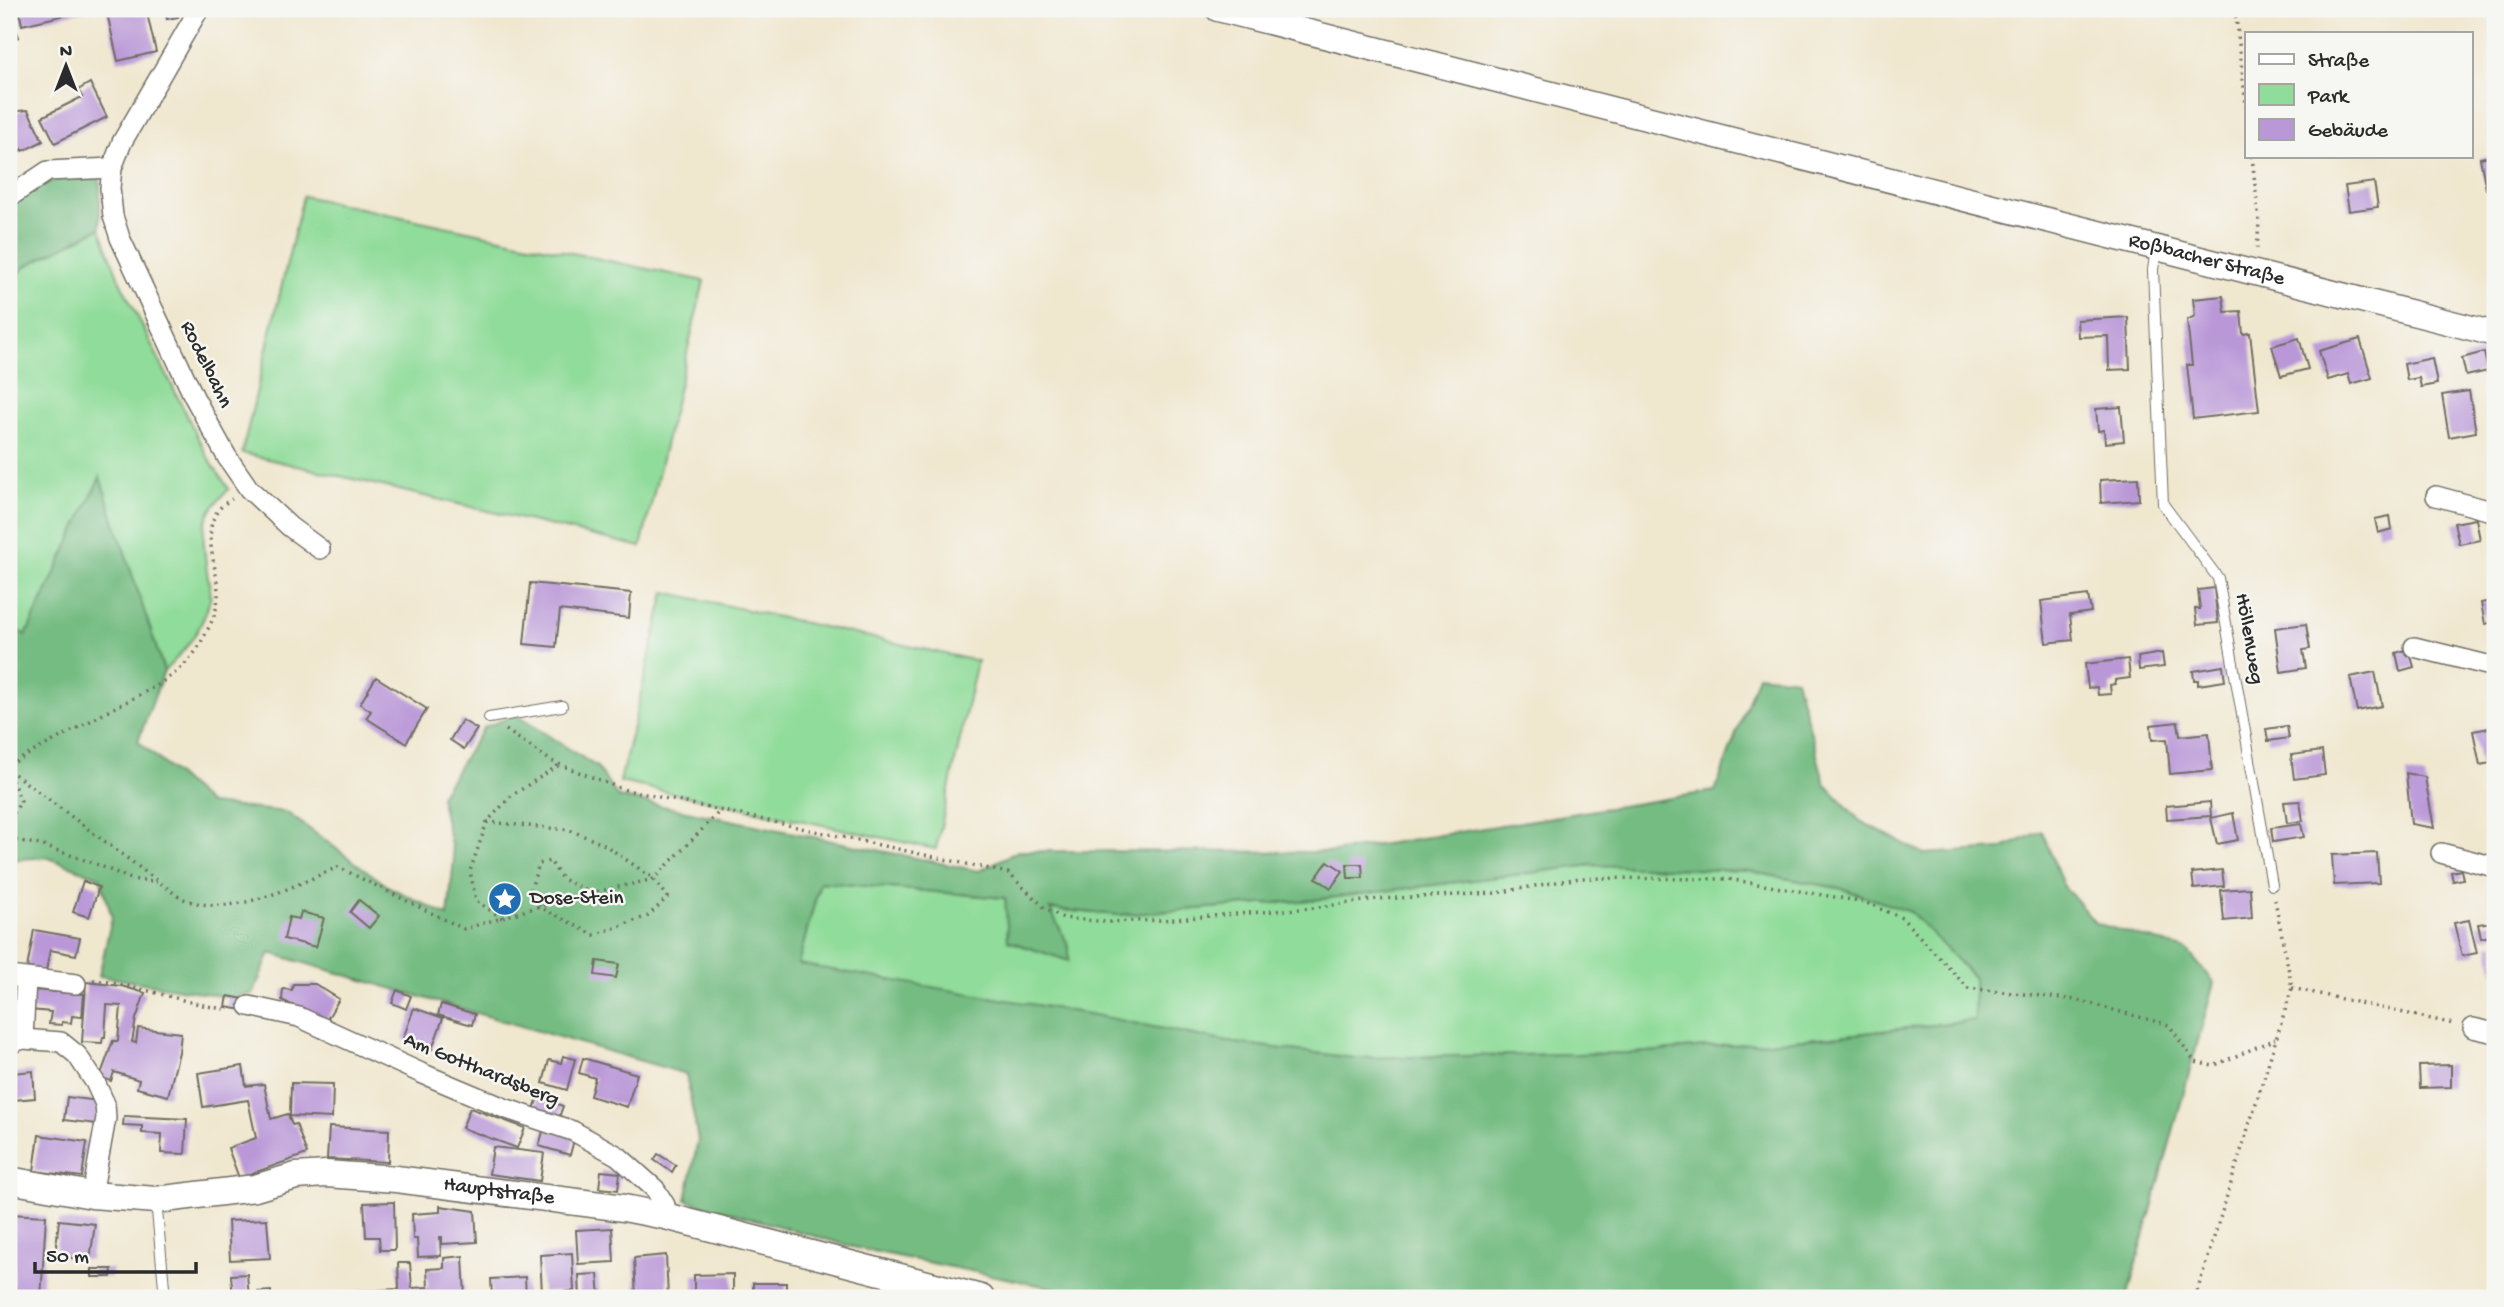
<svg xmlns="http://www.w3.org/2000/svg" width="2504" height="1307" font-family="'Gochi Hand',sans-serif">
	<style>
		.green { fill: #90dc9a; stroke: #5e8462; stroke-width: 2 }
		.forest { fill: #74bc82; stroke: #507456; stroke-width: 2; fill-rule: evenodd }
		.building { fill: #ba98d8 }
		.lines { fill: none; stroke-linecap: round; stroke-linejoin: round }
		.service-casing { stroke: #706d64; stroke-width: 12 }
		.minor-casing { stroke: #706d64; stroke-width: 22 }
		.tertiary-casing { stroke: #706d64; stroke-width: 27 }
		.secondary-casing { stroke: #706d64; stroke-width: 29 }
		.path { stroke: #706d64; stroke-width: 3.5; stroke-dasharray: 2 5; stroke-linecap: butt }
		.service { stroke: #fff; stroke-width: 10 }
		.minor { stroke: #fff; stroke-width: 19 }
		.tertiary { stroke: #fff; stroke-width: 24 }
		.secondary { stroke: #fff; stroke-width: 26 }
		.labels { text-anchor: middle; dominant-baseline: central; stroke-width: 5; stroke-linejoin: round; paint-order: stroke }
		.street-label { font-size: 21px; fill: #2b2b2b; stroke: #f6f6f2 }
		.poi-label { font-size: 21px; fill: #2b2b2b; stroke: #f6f6f2; text-anchor: start }
	</style>
	<rect width="100%" height="100%" fill="#f6f6f2"/>
	<filter id="ink" filterUnits="userSpaceOnUse"><feTurbulence type="fractalNoise" baseFrequency=".0143" numOctaves="2"/><feDisplacementMap in="SourceGraphic" scale="14" xChannelSelector="R" yChannelSelector="G"/><feConvolveMatrix kernelMatrix="1 2 1 2 8 2 1 2 1" color-interpolation-filters="sRGB"/></filter>
	<filter id="wash" filterUnits="userSpaceOnUse"><feTurbulence type="fractalNoise" baseFrequency=".00686" numOctaves="4" result="noise"/><feDisplacementMap in="SourceGraphic" scale="28" xChannelSelector="R" yChannelSelector="G"/><feGaussianBlur stdDeviation="1.57" result="paint"/><feColorMatrix in="noise" values="0 0 0 0 0 0 0 0 0 0 0 0 0 0 0 0 0 1.4 0 .05"/><feComposite in="paint" operator="in"/></filter>
	<g filter="url(#wash)">
		<rect width="100%" height="100%" fill="#f0e7cf"/>
		<g class="green">
			<polygon points="303,196 704,281 641,547 242,453"/>
			<path d="M100,228L119,279L207,456L229,489C198,519 202,531 207,572C208,581 212,591 210,599C203,629 185,651 164,671L100,478L26,636L9,625V291L24,267Z"/>
			<polygon points="665,592 977,661 936,849 620,782"/>
			<polygon points="1592,865 1747,871 1843,889 1911,912 1974,978 1975,1020 1831,1037 1634,1053 1355,1058 1228,1042 1094,1015 798,965 820,882 1005,898 1069,960 1069,947 1049,909 1118,915 1313,900"/>
		</g>
		<g class="forest">
			<polygon points="55,179 100,179 100,228 24,267 9,291 9,202"/>
			<path d="M100,477L164,671L138,741L209,804L286,812L389,887L448,916L454,859L440,796L484,727L516,715L597,767L618,797L979,871L1018,851L1334,852L1715,791L1758,675L1796,679L1825,784L1860,821L1924,854L2001,849L2042,831L2063,885L2095,923L2187,950L2214,983L2127,1298H1088L1049,1287L857,1248L686,1200L698,1140L686,1074L270,953L253,994L230,997L99,976L112,917L100,877L46,857L9,860V625L26,635ZM1592,865L1747,871L1843,889L1911,912L1974,978L1975,1020L1831,1037L1634,1053L1355,1058L1228,1042L1094,1015L798,964L820,882L1005,898L1008,941L1069,961V947L1050,909L1118,915L1313,900Z"/>
		</g>
		<g id="blocks">
			<g class="building">
				<polygon points="19,9 87,9 87,10 22,25"/>
				<polygon points="106,9 146,9 156,52 118,61"/>
				<polygon points="165,9 176,9 178,17 167,19"/>
				<polygon points="9,11 19,37 9,41"/>
				<polygon points="90,83 107,117 55,143 42,117 82,97 78,90"/>
				<polygon points="28,110 43,141 23,151 22,149 9,161 9,112"/>
				<polygon points="2495,155 2495,187 2486,189 2480,158"/>
				<polygon points="2374,182 2378,207 2349,211 2345,186"/>
				<polygon points="2223,296 2225,312 2241,311 2243,334 2250,333 2259,411 2193,419 2187,365 2192,365 2187,320 2195,316 2193,299"/>
				<polygon points="2128,317 2130,369 2109,370 2108,336 2078,337 2077,320"/>
				<polygon points="2299,338 2308,369 2281,376 2272,346"/>
				<polygon points="2360,339 2372,378 2351,384 2348,374 2328,380 2319,351"/>
				<polygon points="2484,352 2488,371 2466,376 2462,358"/>
				<polygon points="2432,358 2437,384 2421,387 2419,378 2407,380 2404,364"/>
				<polygon points="2469,391 2476,432 2449,437 2442,395"/>
				<polygon points="2121,407 2124,441 2105,443 2104,430 2098,431 2096,409"/>
				<polygon points="2138,478 2139,500 2101,503 2100,480"/>
				<polygon points="2390,516 2392,529 2378,533 2375,519"/>
				<polygon points="2476,519 2480,540 2459,544 2454,523"/>
				<polygon points="530,583 631,593 629,618 560,610 556,647 524,644"/>
				<polygon points="2214,588 2218,623 2197,625 2195,609 2200,609 2198,590"/>
				<polygon points="2088,595 2091,612 2070,615 2073,640 2046,643 2041,601"/>
				<polygon points="2495,600 2495,622 2485,624 2481,603"/>
				<polygon points="2306,624 2310,649 2303,650 2306,668 2281,672 2275,628"/>
				<polygon points="2409,649 2414,667 2400,671 2396,653"/>
				<polygon points="2162,653 2164,667 2139,670 2138,657"/>
				<polygon points="2128,659 2130,678 2115,680 2115,684 2110,685 2111,694 2098,695 2097,687 2088,688 2085,664"/>
				<polygon points="2223,666 2225,681 2198,685 2198,680 2194,680 2193,671"/>
				<polygon points="2375,672 2382,706 2357,711 2350,677"/>
				<polygon points="376,677 427,709 406,743 366,718 371,711 360,704"/>
				<polygon points="462,720 477,729 464,749 450,740"/>
				<polygon points="2178,722 2180,736 2209,733 2212,770 2170,774 2167,739 2152,740 2151,725"/>
				<polygon points="2287,726 2289,738 2268,741 2266,729"/>
				<polygon points="2495,727 2495,762 2480,765 2473,731"/>
				<polygon points="2322,751 2325,775 2294,779 2291,755"/>
				<polygon points="2406,773 2425,777 2434,828 2411,824"/>
				<polygon points="2300,801 2303,821 2287,823 2284,802"/>
				<polygon points="2210,802 2211,816 2167,819 2166,806"/>
				<polygon points="2233,813 2238,840 2217,844 2211,818"/>
				<polygon points="2301,824 2304,837 2273,842 2271,828"/>
				<polygon points="2377,853 2379,883 2334,885 2332,855"/>
				<polygon points="1328,861 1343,871 1331,888 1316,878"/>
				<polygon points="1347,864 1362,864 1363,878 1348,878"/>
				<polygon points="2222,870 2224,886 2194,889 2192,873"/>
				<polygon points="2461,870 2463,879 2453,881 2451,872"/>
				<polygon points="83,881 99,887 89,917 73,912"/>
				<polygon points="2250,888 2252,918 2224,921 2221,890"/>
				<polygon points="359,900 379,916 369,928 350,912"/>
				<polygon points="301,912 324,918 316,947 284,939 289,917 299,919"/>
				<polygon points="2469,920 2477,953 2462,956 2454,923"/>
				<polygon points="2493,922 2495,935 2481,938 2478,924"/>
				<polygon points="34,930 80,938 76,955 50,950 46,971 27,968"/>
				<polygon points="9,935 14,935 12,966 9,966"/>
				<polygon points="2495,944 2495,973 2494,973 2489,945"/>
				<polygon points="597,961 619,964 616,978 595,975"/>
				<polygon points="86,982 121,986 145,993 136,1019 132,1042 136,1043 138,1028 181,1033 179,1052 168,1096 137,1088 139,1080 114,1072 111,1081 100,1077 113,1041 118,1041 121,1006 107,1005 105,1037 103,1037 102,1043 82,1042"/>
				<polygon points="293,984 315,984 339,999 325,1023 282,1000 283,989 292,990"/>
				<polygon points="9,988 12,990 11,996 17,997 15,1036 9,1037"/>
				<polygon points="32,990 84,994 82,1017 72,1016 71,1023 62,1022 62,1025 49,1024 51,1012 30,1010"/>
				<polygon points="397,990 411,996 406,1009 392,1003"/>
				<polygon points="228,996 244,999 243,1010 226,1007"/>
				<polygon points="441,1004 475,1014 472,1025 438,1015"/>
				<polygon points="414,1008 443,1018 432,1049 403,1039"/>
				<polygon points="563,1056 575,1059 567,1090 543,1083 549,1060 561,1063"/>
				<polygon points="583,1058 637,1074 627,1107 590,1096 595,1078 579,1073"/>
				<polygon points="2451,1065 2451,1087 2420,1088 2419,1066"/>
				<polygon points="243,1066 246,1086 264,1084 271,1119 288,1114 292,1125 296,1124 307,1154 239,1178 228,1148 256,1138 248,1100 203,1107 198,1073"/>
				<polygon points="9,1070 11,1070 12,1073 33,1071 35,1098 14,1100 15,1104 9,1104"/>
				<polygon points="291,1083 333,1084 332,1118 290,1116"/>
				<polygon points="67,1097 99,1101 96,1124 64,1120"/>
				<polygon points="538,1097 563,1106 558,1120 533,1112"/>
				<polygon points="470,1108 525,1128 517,1148 462,1128"/>
				<polygon points="124,1116 187,1119 185,1154 161,1153 162,1134 142,1133 142,1126 123,1125"/>
				<polygon points="329,1127 389,1130 388,1162 327,1159"/>
				<polygon points="544,1128 575,1136 570,1155 539,1146"/>
				<polygon points="39,1135 87,1142 82,1177 34,1171"/>
				<polygon points="493,1147 544,1153 540,1181 489,1174"/>
				<polygon points="658,1154 676,1165 672,1172 654,1160"/>
				<polygon points="601,1171 620,1173 618,1190 599,1188"/>
				<polygon points="394,1202 395,1250 380,1250 379,1237 366,1237 364,1203"/>
				<polygon points="440,1206 475,1211 477,1242 442,1244 442,1237 440,1237 441,1256 418,1257 417,1239 413,1239 412,1214 440,1212"/>
				<polygon points="9,1214 46,1216 41,1298 9,1298 9,1283 13,1283 14,1261 9,1261"/>
				<polygon points="267,1219 270,1258 230,1260 228,1221"/>
				<polygon points="59,1220 95,1224 90,1260 55,1256"/>
				<polygon points="612,1228 614,1262 578,1264 576,1230"/>
				<polygon points="572,1253 574,1291 542,1293 540,1255"/>
				<polygon points="666,1255 668,1298 636,1298 634,1258"/>
				<polygon points="463,1256 465,1298 357,1298 356,1291 399,1289 398,1263 410,1263 412,1288 428,1287 427,1269 444,1268 444,1258"/>
				<polygon points="92,1269 112,1269 111,1277 92,1277"/>
				<polygon points="247,1274 249,1298 233,1298 231,1275"/>
				<polygon points="598,1274 600,1297 580,1298 579,1275"/>
				<polygon points="733,1274 733,1298 694,1298 694,1275"/>
				<polygon points="525,1277 526,1298 492,1298 491,1279"/>
				<rect x="753" y="1283" width="33" height="15"/>
				<polygon points="271,1291 271,1298 258,1298 258,1292"/>
			</g>
		</g>
	</g>
	<g filter="url(#ink)">
		<use href="#blocks" fill-opacity="0" stroke="#706d64" stroke-width="2"/>
		<g class="lines">
			<g class="service-casing">
				<g id="service">
					<polyline points="2156,249 2153,270 2163,504 2218,578 2272,885"/>
					<polyline points="489,718 562,706"/>
					<polyline points="156,1200 165,1298"/>
				</g>
			</g>
			<g class="minor-casing">
				<g id="minor">
					<polyline points="199,9 122,142 112,168 110,188 113,216 120,238 194,397 227,457 249,489 290,527 320,549"/>
					<polyline points="9,197 48,171 112,168"/>
					<polyline points="2436,496 2495,512"/>
					<polyline points="2414,647 2495,667"/>
					<polyline points="2441,853 2495,867"/>
					<polyline points="9,976 76,984"/>
					<polyline points="249,1006 299,1017 421,1073 504,1108 573,1131 618,1156 655,1189 665,1205 665,1216"/>
					<polyline points="2473,1028 2495,1033"/>
					<polyline points="23,1039 26,979"/>
					<polyline points="9,1044 23,1039 61,1042 77,1055 95,1082 105,1104 106,1118 92,1195"/>
				</g>
			</g>
			<g class="tertiary-casing">
				<g id="tertiary">
					<path id="s1" d="M1218,9L2495,334"/>
				</g>
			</g>
			<g class="secondary-casing">
				<g id="secondary">
					<path id="s2" d="M9,1180L92,1195L156,1200L255,1188L296,1176L326,1174L396,1179L624,1208L665,1216L981,1298"/>
				</g>
			</g>
			<g class="path">
				<polyline points="2235,9 2247,113"/>
				<polyline points="2252,156 2259,222 2257,250"/>
				<polyline points="506,730 551,761 622,789 1008,873 1045,908 1063,918 1108,922 1162,920 1311,908 1379,899 1496,893 1579,878 1728,879 1864,902 1902,918 1968,988 2077,1000 2169,1025 2195,1062 2213,1066 2275,1039"/>
				<path d="M9,765C40,748 72,731 103,714C135,696 179,680 199,646C207,631 217,615 218,597C219,563 193,520 232,499"/>
				<path d="M9,770L179,897C230,921 290,887 338,867L464,929L564,899L654,879L721,810"/>
				<polyline points="9,774 21,801 9,821"/>
				<polyline points="487,822 570,830 605,845 654,879 668,897 648,916 594,935 540,907 529,894 539,864 550,861 562,879 591,892"/>
				<polyline points="9,839 41,845 96,864 131,879 157,882"/>
				<polyline points="502,918 476,901 470,871 487,822 511,796 559,765"/>
				<path d="M93,980C140,985 183,1003 229,1010"/>
				<polyline points="2292,988 2454,1024"/>
				<polyline points="2195,1298 2292,988 2275,900"/>
			</g>
			<use href="#service" class="service"/>
			<use href="#minor" class="minor"/>
			<use href="#tertiary" class="tertiary"/>
			<use href="#secondary" class="secondary"/>
		</g>
	</g>
	<defs>
		<g id="sight-disc" transform="scale(1.75)"><circle r="9.5" fill="#1f6fb2" stroke="#f6f6f2"/><path d="M0-6L1.8-2.2L6-1.7L2.9 1.2L3.7 5.4L0 3.3L-3.7 5.4L-2.9 1.2L-6-1.7L-1.8-2.2Z" fill="#fff"/></g>
	</defs>
	<g fill-rule="evenodd">
		<use href="#sight-disc" x="505" y="899"/>
	</g>
	<g class="labels">
		<g class="street-label">
			<text stroke="none"><textPath href="#s1" startOffset="1020">Roßbacher Straße</textPath></text>
			<text transform="translate(205 365) rotate(64)">Rodelbahn</text>
			<text transform="translate(2248 639) rotate(80)">Höllenweg</text>
			<text transform="translate(481 1071) rotate(22)">Am Gotthardsberg</text>
			<text stroke="none"><textPath href="#s2" startOffset="495">Hauptstraße</textPath></text>
		</g>
		<g class="poi-label">
			<text x="530" y="899">Dose-Stein</text>
		</g>
	</g>
	<rect width="2504" height="1307" fill="none" stroke="#f6f6f2" stroke-width="35"/>
	<rect x="2245" y="32" width="228" height="126" fill="#f6f6f2" stroke="#a5a5a2" stroke-width="2"/>
	<rect x="2259" y="54" width="35" height="10" fill="#ffffff" stroke="#a5a5a2" stroke-width="2"/>
	<text x="2308" y="66" font-size="21" fill="#2b2b2b">Straße</text>
	<rect x="2259" y="84" width="35" height="21" fill="#90dc9a" stroke="#a5a5a2" stroke-width="2"/>
	<text x="2308" y="102" font-size="21" fill="#2b2b2b">Park</text>
	<rect x="2259" y="119" width="35" height="21" fill="#ba98d8" stroke="#a5a5a2" stroke-width="2"/>
	<text x="2308" y="136" font-size="21" fill="#2b2b2b">Gebäude</text>
	<g transform="translate(66 66)" stroke="#f6f6f2" stroke-width="5" paint-order="stroke">
	<path d="M0-5L12 26L0 18L-12 26Z" fill="#2b2b2b"/>
	<text y="-10" font-size="19" font-weight="bold" text-anchor="middle" fill="#2b2b2b">N</text>
	</g>
	<path d="M35 1262v10h161v-10" fill="none" stroke="#2b2b2b" stroke-width="3.5"/>
	<text x="46" y="1262" font-size="21" fill="#2b2b2b" stroke="#f6f6f2" stroke-width="5" paint-order="stroke">50 m</text>
</svg>
